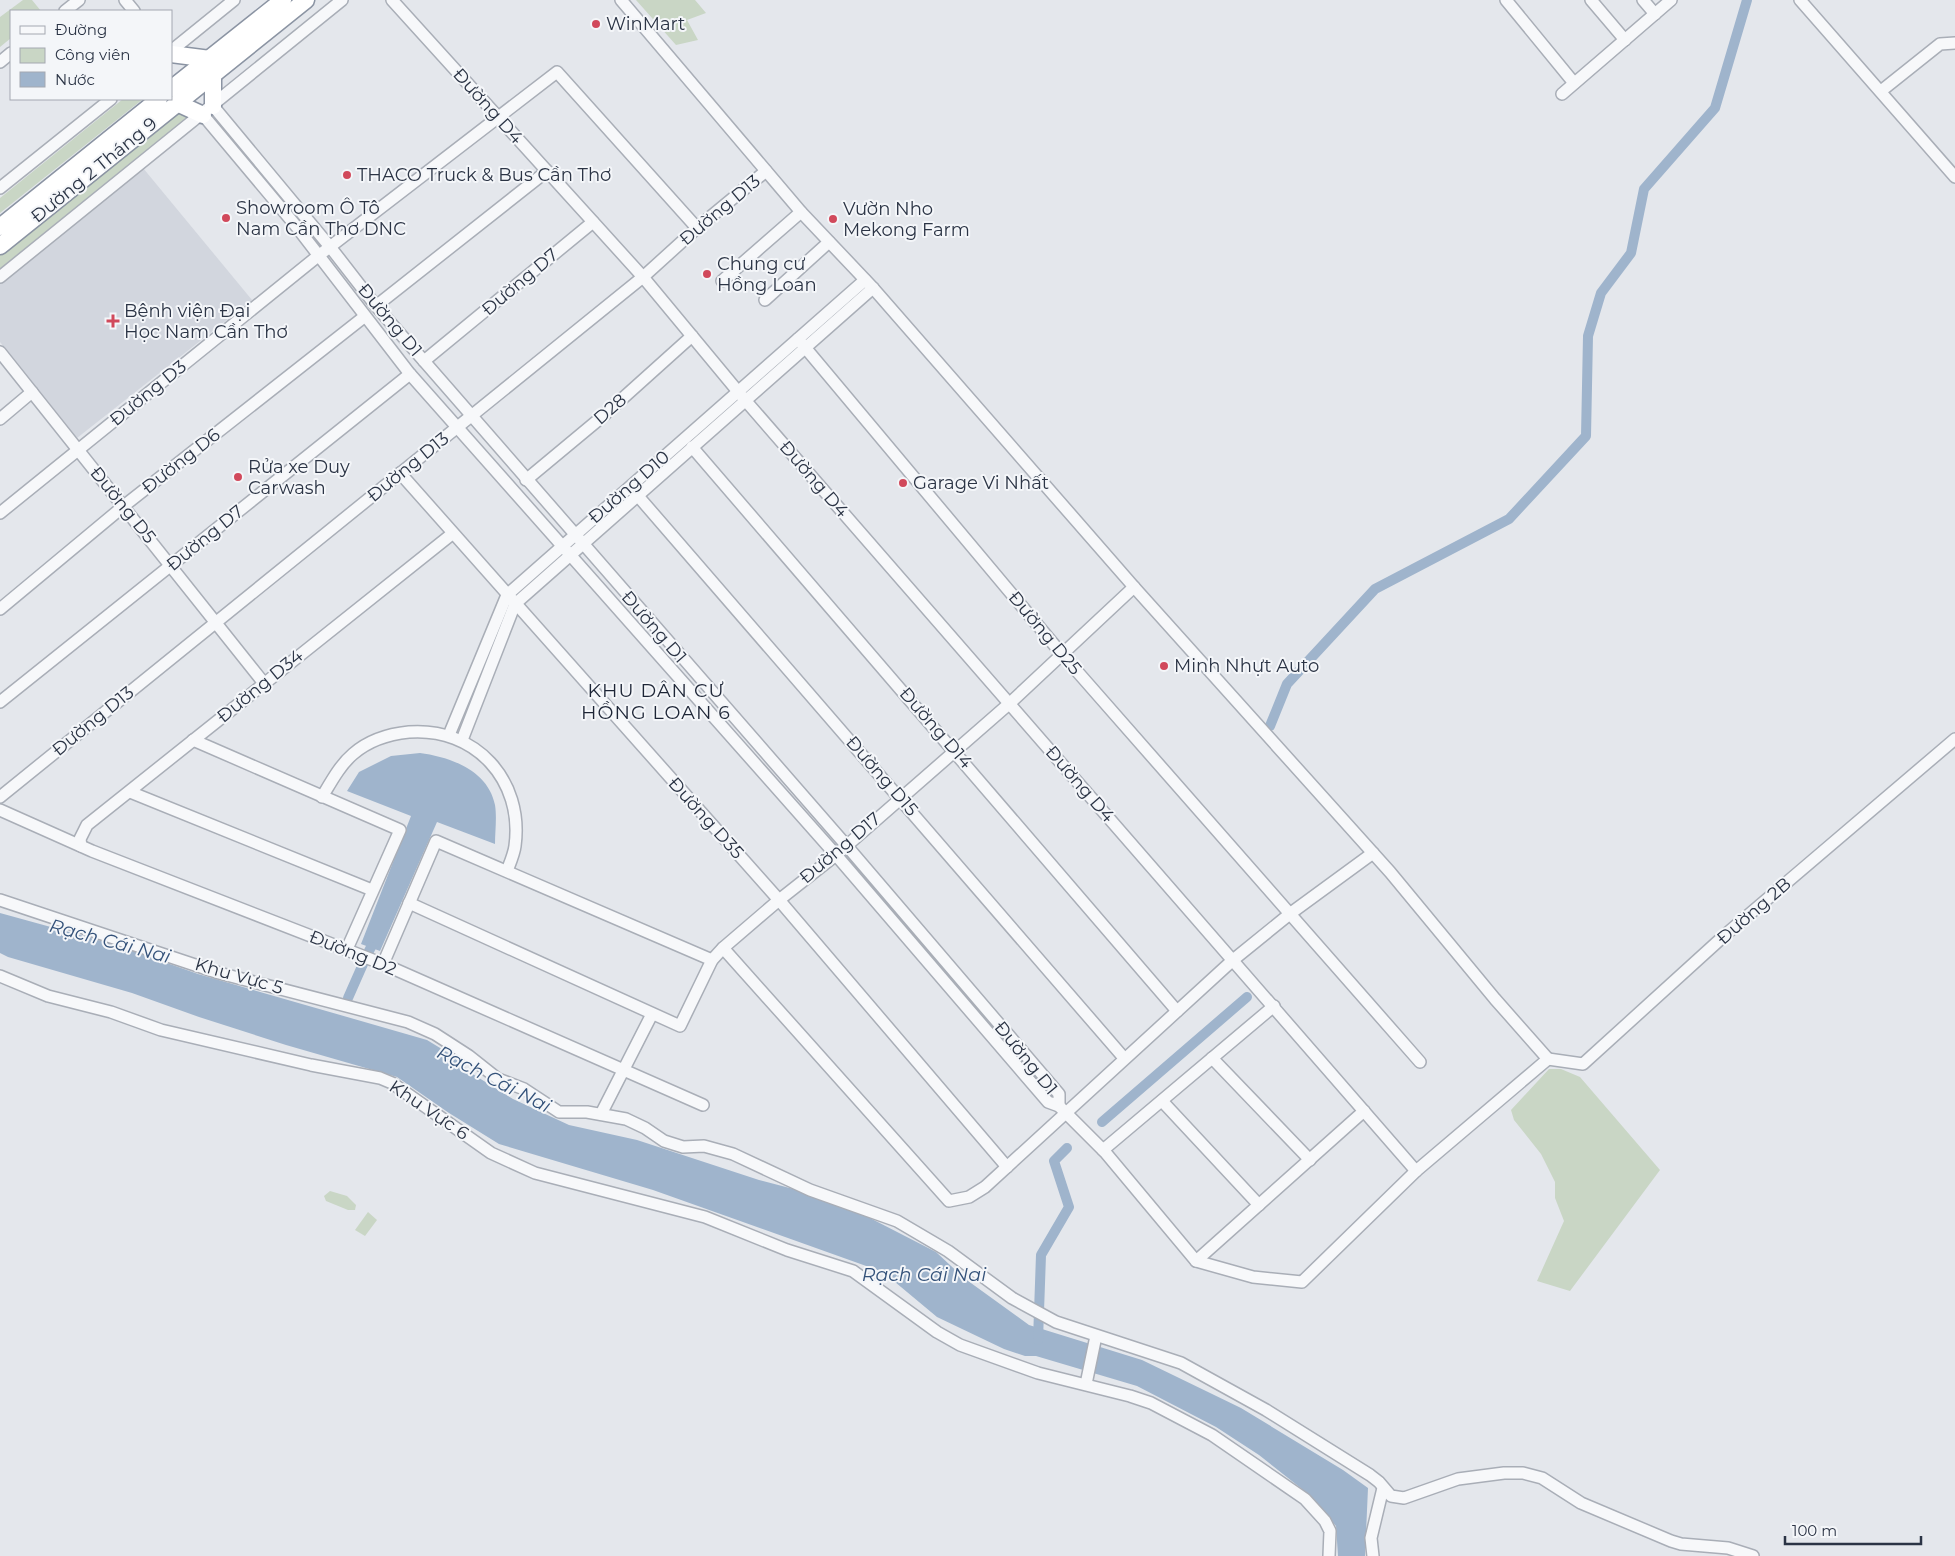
<svg xmlns="http://www.w3.org/2000/svg" width="1955" height="1556" font-family="Montserrat,sans-serif">
	<style>
		.built { fill: #d2d6de }
		.green { fill: #c9d6c5 }
		.water { fill: #9fb4cc }
		.lines { fill: none; stroke-linecap: round; stroke-linejoin: round }
		.canal { stroke: #9fb4cc; stroke-width: 10 }
		.minor-casing { stroke: #a9aeb7; stroke-width: 14 }
		.highway-casing { stroke: #8b94a3; stroke-width: 19 }
		.minor { stroke: #f7f8fa; stroke-width: 11 }
		.highway { stroke: #fff; stroke-width: 16 }
		.poi-dot { fill: #d1495b; stroke: #f4f6f9; stroke-width: 2 }
		.labels { text-anchor: middle; dominant-baseline: central; stroke-width: 4; stroke-linejoin: round; paint-order: stroke }
		.poi-label { font-size: 18px; fill: #2b3445; stroke: #f4f6f9; text-anchor: start }
		.street-label { font-size: 18px; fill: #2b3445; stroke: #f4f6f9 }
		.neighbourhood-label { font-size: 19px; letter-spacing: 1px; fill: #1d2536; stroke: #f4f6f9 }
		.water-label { font-size: 19px; font-style: italic; fill: #34527a; stroke: #f4f6f9 }
	</style>
	<rect width="100%" height="100%" fill="#e4e7ec"/>
	<polygon class="built" points="143,168 252,300 77,438 0,342 0,283"/>
	<g class="green">
		<polygon points="23,0 32,0 41,11 11,11 11,38 0,47 0,17"/>
		<polygon points="636,0 695,0 706,13 687,20 698,40 676,45"/>
		<polygon points="123,99 143,99 0,213 0,198"/>
		<polygon points="181,111 188,117 182,124 0,270 0,254"/>
		<polygon points="1549,1069 1561,1069 1580,1077 1660,1170 1570,1291 1537,1281 1564,1221 1555,1198 1555,1182 1541,1154 1514,1120 1511,1110"/>
		<polygon points="330,1191 347,1196 356,1205 355,1210 348,1210 326,1201 324,1196"/>
		<polygon points="368,1212 377,1220 365,1236 355,1230"/>
	</g>
	<g class="water">
		<path d="M420,753C450,757 488,770 495,805C497,817 495,832 495,844L437,822L380,951L361,944L411,816L347,791L359,772L391,756Z"/>
		<polygon points="0,913 116,945 198,974 427,1040 450,1054 471,1073 513,1099 569,1125 637,1140 759,1180 805,1192 868,1217 936,1252 964,1278 1029,1325 1142,1360 1241,1408 1343,1470 1368,1488 1365,1556 1338,1556 1336,1526 1307,1493 1259,1455 1216,1427 1137,1386 1036,1356 1025,1356 1004,1349 937,1317 883,1272 653,1190 499,1144 449,1113 397,1077 286,1045 199,1017 132,993 8,957 0,953"/>
	</g>
	<g class="lines">
		<g class="canal">
			<polyline points="1270,726 1287,684 1375,589 1509,519 1586,436 1588,336 1601,293 1631,253 1644,189 1715,108 1747,0"/>
			<polyline points="369,951 371,947"/>
			<polyline points="348,998 363,964"/>
			<polyline points="1102,1122 1247,997"/>
			<polyline points="1038,1340 1041,1255 1069,1207 1054,1161 1067,1148"/>
		</g>
		<g class="minor-casing">
			<g id="minor">
				<polyline points="125,0 134,11"/>
				<polyline points="392,0 643,277 745,400 1416,1171"/>
				<polyline points="621,0 801,212 873,288 1134,587 1390,872 1495,999 1548,1059"/>
				<polyline points="1506,0 1574,83"/>
				<polyline points="1591,0 1625,40"/>
				<polyline points="1643,0 1655,14"/>
				<polyline points="1800,0 1955,177"/>
				<polyline points="65,11 79,0"/>
				<polyline points="171,51 234,0"/>
				<polyline points="0,62 11,53"/>
				<polyline points="1881,91 1940,44 1955,43"/>
				<polyline points="1562,94 1671,0"/>
				<polyline points="203,115 296,226 410,374 836,855 1048,1102 1059,1106 1059,1094 846,845 376,306 331,248 213,106"/>
				<polyline points="0,188 111,99"/>
				<polyline points="0,277 342,0"/>
				<polyline points="722,281 801,212"/>
				<polyline points="765,300 829,242"/>
				<polyline points="376,306 547,171"/>
				<polyline points="798,339 1061,653 1420,1062"/>
				<polyline points="0,352 263,682"/>
				<polyline points="424,361 593,222"/>
				<polyline points="0,419 32,392"/>
				<polyline points="692,447 1177,1011"/>
				<polyline points="400,473 779,900 1007,1167"/>
				<polyline points="526,480 603,416 692,336"/>
				<polyline points="638,496 1124,1058"/>
				<polyline points="0,513 318,256 557,72 697,228"/>
				<polyline points="0,609 125,505 364,317"/>
				<polyline points="0,702 410,374"/>
				<polyline points="449,735 507,595 865,280"/>
				<polyline points="193,740 400,830 347,949"/>
				<polyline points="462,740 515,604 873,288"/>
				<polyline points="130,792 372,890"/>
				<polyline points="0,797 643,277 697,228 766,171"/>
				<path d="M322,797C331,782 340,765 353,754C369,740 389,734 409,732C475,727 524,780 515,846C514,854 510,863 507,871"/>
				<polyline points="0,810 92,851 383,964 703,1105"/>
				<polyline points="81,846 80,839 87,825 452,534"/>
				<polyline points="0,900 219,973 408,1022 435,1034 469,1056 498,1079 524,1089 559,1112 587,1112 626,1119 645,1128 664,1141 683,1147 704,1146 733,1154 810,1190 897,1221 948,1251 1012,1298 1056,1322 1181,1363 1266,1410 1370,1475 1379,1482 1391,1496 1404,1498 1458,1479 1504,1473 1523,1473 1542,1478 1581,1503 1671,1541 1681,1544 1728,1548 1753,1556"/>
				<polyline points="409,903 680,1026 712,960 723,948 779,900 836,855 1010,703 1134,587"/>
				<polyline points="723,948 949,1201 969,1197 985,1187 1233,960 1291,913 1373,853"/>
				<polyline points="383,964 436,841 712,960"/>
				<polyline points="0,976 48,996 111,1012 161,1030 311,1065 380,1078 392,1083 491,1153 535,1173 705,1217 787,1250 853,1271 937,1332 960,1345 1038,1373 1130,1396 1151,1403 1212,1435 1305,1499 1325,1521 1330,1531 1329,1556"/>
				<polyline points="1212,1058 1310,1160"/>
				<polyline points="1548,1059 1583,1064 1725,935 1955,739"/>
				<polyline points="1162,1101 1259,1205"/>
				<polyline points="1060,1107 1105,1152 1196,1261 1253,1277 1302,1282 1416,1171 1548,1059"/>
				<polyline points="601,1114 652,1014"/>
				<polyline points="1103,1150 1274,1006"/>
				<polyline points="1196,1261 1364,1111"/>
				<polyline points="1086,1384 1096,1336"/>
				<polyline points="1373,1556 1371,1538 1383,1488"/>
			</g>
		</g>
		<g class="highway-casing">
			<g id="highway">
				<polyline points="171,54 210,59"/>
				<polyline points="213,74 213,106"/>
				<polyline points="171,89 283,0"/>
				<polyline points="177,103 203,115"/>
				<polyline points="0,227 159,99"/>
				<polyline points="0,246 306,0"/>
			</g>
		</g>
		<use href="#minor" class="minor"/>
		<use href="#highway" class="highway"/>
	</g>
	<g class="poi-dot">
		<circle cx="596" cy="24" r="5"/>
		<circle cx="347" cy="175" r="5"/>
		<circle cx="226" cy="218" r="5"/>
		<circle cx="833" cy="219" r="5"/>
		<circle cx="707" cy="274" r="5"/>
		<path d="M110.5 313.5h5v5h5v5h-5v5h-5v-5h-5v-5h5z"/>
		<circle cx="238" cy="477" r="5"/>
		<circle cx="903" cy="483" r="5"/>
		<circle cx="1164" cy="666" r="5"/>
	</g>
	<g class="labels">
		<g class="poi-label">
			<text x="606" y="24">WinMart</text>
			<text x="357" y="175">THACO Truck &amp; Bus Cần Thơ</text>
			<text x="236" y="208">Showroom Ô Tô<tspan x="236" dy="21">Nam Cần Thơ DNC</tspan></text>
			<text x="843" y="209">Vườn Nho<tspan x="843" dy="21">Mekong Farm</tspan></text>
			<text x="717" y="264">Chung cư<tspan x="717" dy="21">Hồng Loan</tspan></text>
			<text x="124" y="311">Bệnh viện Đại<tspan x="124" dy="21">Học Nam Cần Thơ</tspan></text>
			<text x="248" y="467">Rửa xe Duy<tspan x="248" dy="21">Carwash</tspan></text>
			<text x="913" y="483">Garage Vi Nhất</text>
			<text x="1174" y="666">Minh Nhựt Auto</text>
		</g>
		<g class="street-label">
			<text transform="translate(488 106) rotate(48)">Đường D4</text>
			<text transform="translate(94 170) rotate(-39)">Đường 2 Tháng 9</text>
			<text transform="translate(720 210) rotate(-40)">Đường D13</text>
			<text transform="translate(520 282) rotate(-40)">Đường D7</text>
			<text transform="translate(390 320) rotate(50)">Đường D1</text>
			<text transform="translate(148 393) rotate(-39)">Đường D3</text>
			<text transform="translate(610 409) rotate(-41)">D28</text>
			<text transform="translate(181 461) rotate(-38)">Đường D6</text>
			<text transform="translate(408 467) rotate(-39)">Đường D13</text>
			<text transform="translate(814 479) rotate(49)">Đường D4</text>
			<text transform="translate(629 487) rotate(-41)">Đường D10</text>
			<text transform="translate(123 505) rotate(51)">Đường D5</text>
			<text transform="translate(205 538) rotate(-39)">Đường D7</text>
			<text transform="translate(654 627) rotate(49)">Đường D1</text>
			<text transform="translate(1045 633) rotate(50)">Đường D25</text>
			<text transform="translate(260 686) rotate(-39)">Đường D34</text>
			<text transform="translate(93 721) rotate(-39)">Đường D13</text>
			<text transform="translate(936 728) rotate(49)">Đường D14</text>
			<text transform="translate(882 776) rotate(49)">Đường D15</text>
			<text transform="translate(1080 784) rotate(49)">Đường D4</text>
			<text transform="translate(706 818) rotate(48)">Đường D35</text>
			<text transform="translate(840 848) rotate(-40)">Đường D17</text>
			<text transform="translate(1754 911) rotate(-41)">Đường 2B</text>
			<text transform="translate(353 953) rotate(22)">Đường D2</text>
			<text transform="translate(239 976) rotate(16)">Khu Vực 5</text>
			<text transform="translate(1026 1058) rotate(51)">Đường D1</text>
			<text transform="translate(429 1110) rotate(34)">Khu Vực 6</text>
		</g>
		<g class="neighbourhood-label">
			<text x="656" y="690">KHU DÂN CƯ<tspan x="656" dy="22">HỒNG LOAN 6</tspan></text>
		</g>
		<g class="water-label">
			<text transform="translate(110 941) rotate(15)">Rạch Cái Nai</text>
			<text transform="translate(494 1079) rotate(27)">Rạch Cái Nai</text>
			<text x="924" y="1274">Rạch Cái Nai</text>
		</g>
	</g>
	<rect x="10" y="10" width="162" height="90" fill="#f4f6f9" stroke="#a4a8b1"/>
	<rect x="20" y="26" width="25" height="8" fill="#f7f8fa" stroke="#a4a8b1"/>
	<text x="55" y="35" font-size="15" fill="#2b3445">Đường</text>
	<rect x="20" y="48" width="25" height="15" fill="#c9d6c5" stroke="#a4a8b1"/>
	<text x="55" y="60" font-size="15" fill="#2b3445">Công viên</text>
	<rect x="20" y="72" width="25" height="15" fill="#9fb4cc" stroke="#a4a8b1"/>
	<text x="55" y="85" font-size="15" fill="#2b3445">Nước</text>
	<path d="M1785 1536v8h136v-8" fill="none" stroke="#2b3445" stroke-width="2.5"/>
	<text x="1792" y="1536" font-size="15" fill="#2b3445" stroke="#f4f6f9" stroke-width="4" paint-order="stroke">100 m</text>
</svg>
